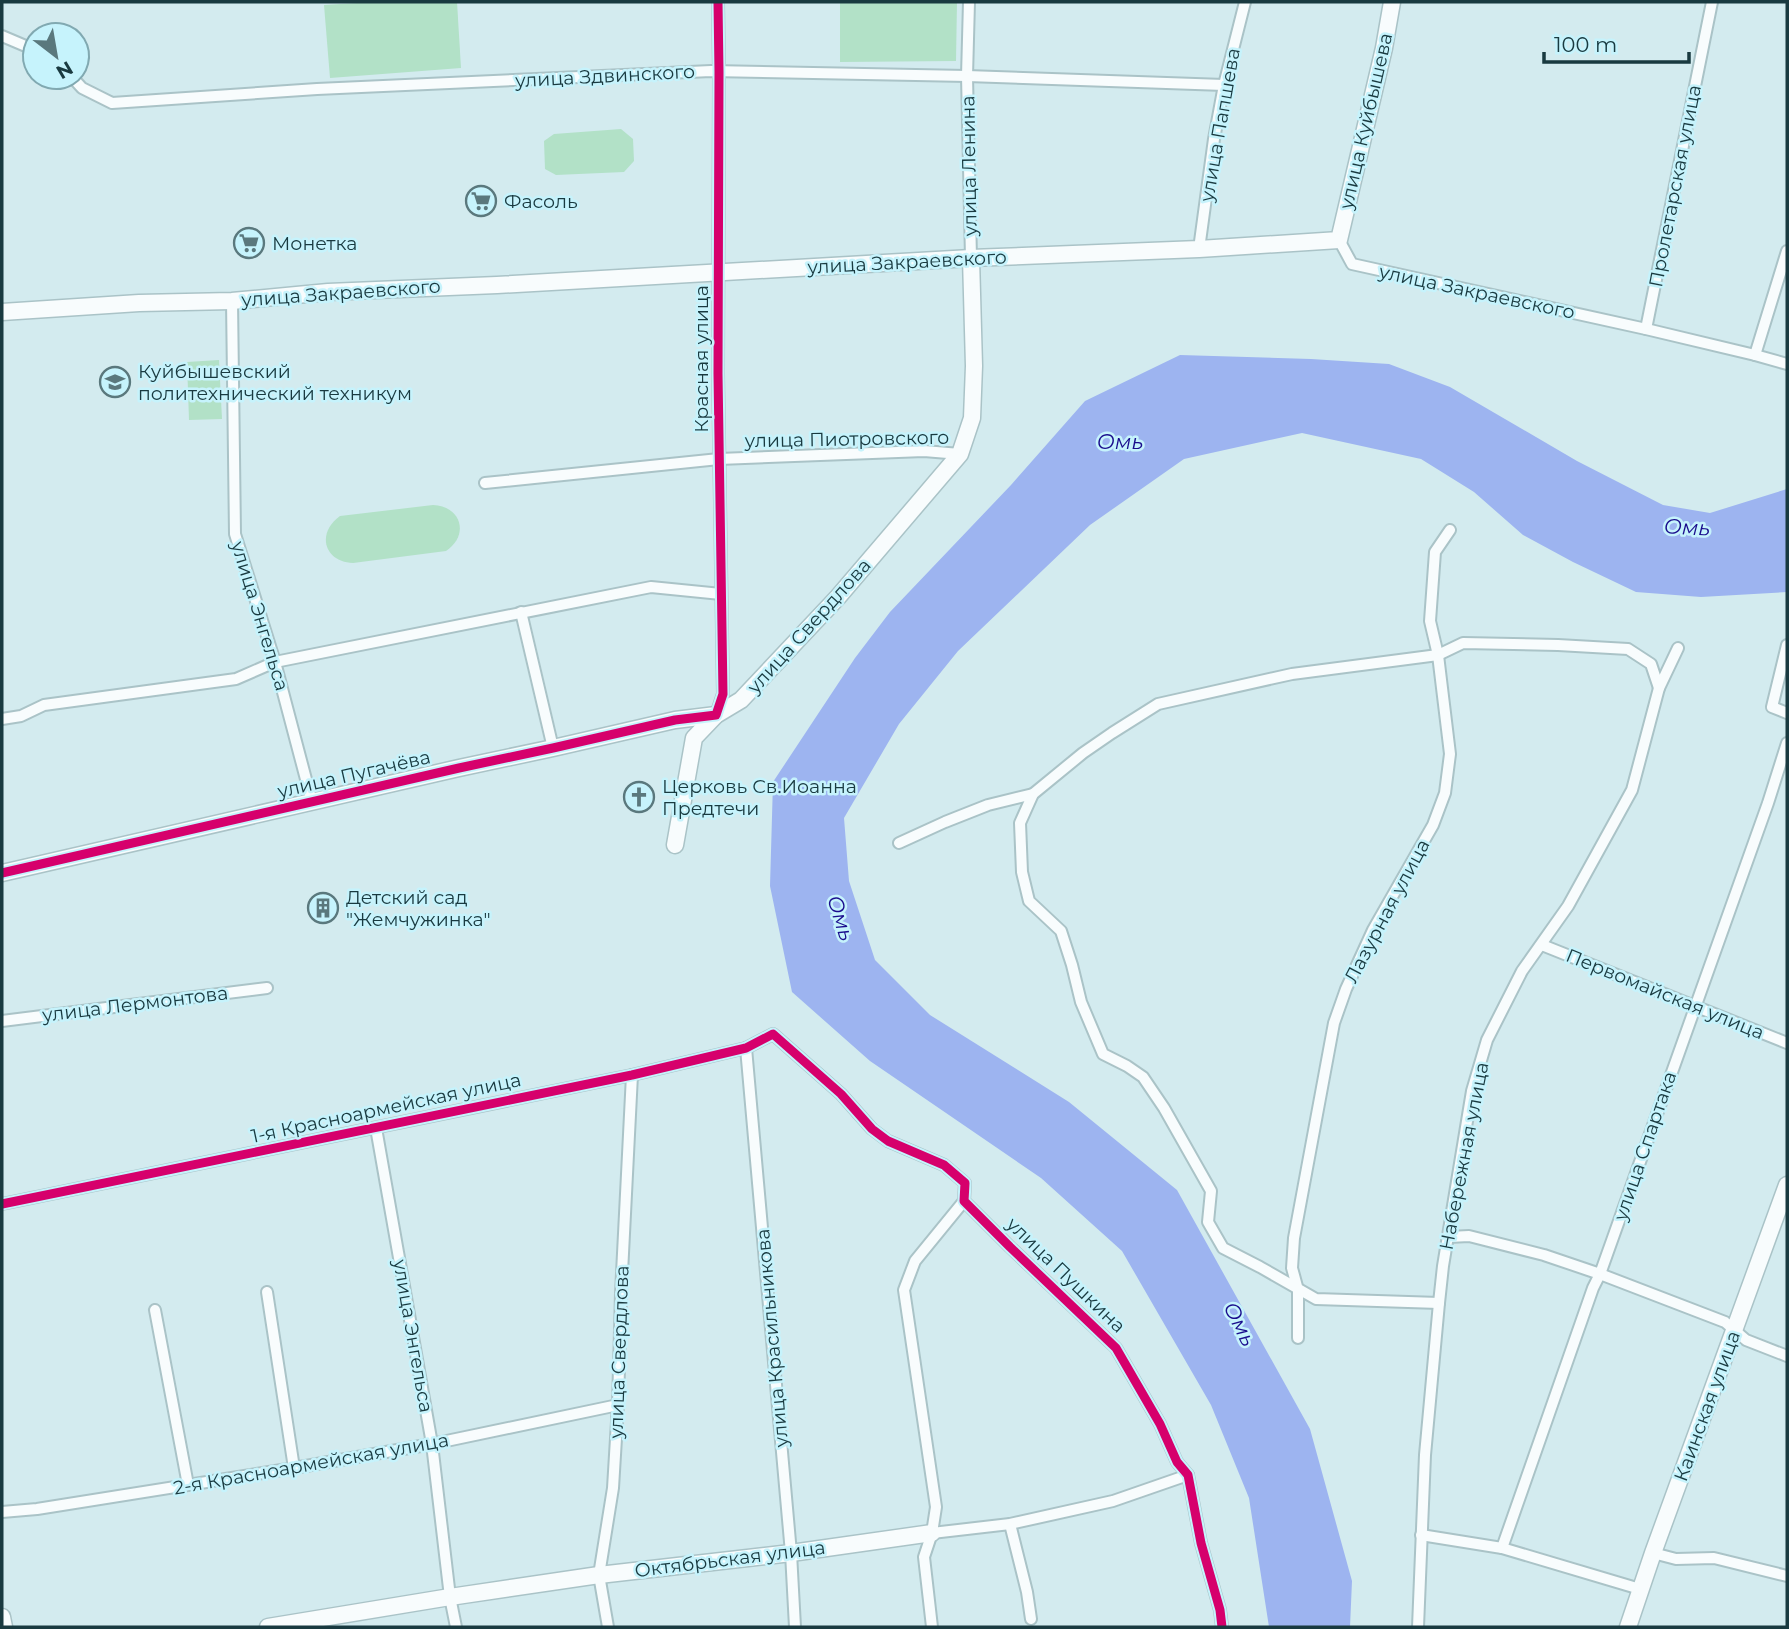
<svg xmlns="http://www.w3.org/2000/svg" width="1789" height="1629" font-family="Montserrat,sans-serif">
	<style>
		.green { fill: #b2e1c7 }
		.water { fill: #9db4f0 }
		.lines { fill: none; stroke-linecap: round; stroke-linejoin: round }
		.street-casing { stroke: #aac3c7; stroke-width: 14 }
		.secondary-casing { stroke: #aac3c7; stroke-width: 19 }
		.street { stroke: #f8fcfd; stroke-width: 10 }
		.secondary { stroke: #f8fcfd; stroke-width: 16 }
		.cycleway-casing { stroke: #c6f3fc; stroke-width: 13 }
		.cycleway { stroke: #d6006c; stroke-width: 9 }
		.labels { text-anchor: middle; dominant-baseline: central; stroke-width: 5; stroke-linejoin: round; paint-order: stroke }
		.street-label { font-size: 19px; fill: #193a40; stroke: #c6f3fc }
		.poi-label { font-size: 19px; fill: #193a40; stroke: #c6f3fc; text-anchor: start }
		.water-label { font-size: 21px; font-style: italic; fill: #1a0d8d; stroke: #c6f3fc }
	</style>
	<rect width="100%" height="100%" fill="#d3ebef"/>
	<g class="green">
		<polygon points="373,2 457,2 461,68 330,78 324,5"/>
		<polygon points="840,2 957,2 956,61 840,62"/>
		<polygon points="621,129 633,139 634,161 624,172 556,175 545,169 544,141 554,134"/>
		<polygon points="219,360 222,419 189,420 187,362"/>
		<path d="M433,505C461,506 470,535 446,551L353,563C324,562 316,533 340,516Z"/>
	</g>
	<polygon class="water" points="1180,355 1311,359 1389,364 1450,387 1577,461 1663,505 1710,513 1787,489 1787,592 1701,597 1636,592 1573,562 1523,535 1474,492 1421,459 1302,433 1184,459 1090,525 958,651 899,724 844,818 849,881 875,960 930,1015 1069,1102 1177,1190 1310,1429 1352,1581 1350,1627 1269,1627 1249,1498 1211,1405 1122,1251 1041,1178 870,1061 792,992 770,886 773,782 855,658 890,612 1011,485 1085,401"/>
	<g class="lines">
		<g class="street-casing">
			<g id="street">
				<polyline points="969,2 967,76 971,258"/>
				<polyline points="2,36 35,50"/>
				<polyline points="72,77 82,88 112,103 317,89 711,71 967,76 1224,85"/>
				<polyline points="1339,240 1352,264 1646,329 1755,355 1787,364"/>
				<polyline points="1199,249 1214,139 1224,85 1245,2"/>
				<polyline points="232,301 235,534 275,662 312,802"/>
				<polyline points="1646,329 1712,2"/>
				<polyline points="1755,355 1787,251"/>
				<polyline points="485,483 719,459 924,451 960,454"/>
				<polyline points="521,612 553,748"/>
				<polyline points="1787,645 1772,707 1787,713"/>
				<polyline points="716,715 723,694 718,374 719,72 718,2"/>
				<polyline points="2,719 21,716 44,705 236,679 275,662 651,587 721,594"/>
				<polyline points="899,843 945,822 988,805 1033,794"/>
				<polyline points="1542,945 1787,1043"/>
				<polyline points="2,1021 267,988"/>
				<polyline points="746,1048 791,1553 795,1627"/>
				<polyline points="376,1128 432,1444 450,1597 456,1627"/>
				<polyline points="2,1204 632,1075 746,1048 773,1034 841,1094 872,1129 888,1141 944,1165 965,1183 964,1201 1010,1247 1116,1348 1160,1424 1177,1462 1188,1475 1201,1543 1220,1610 1222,1627"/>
				<polyline points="1449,1237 1469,1236 1544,1255 1600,1274 1725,1322 1746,1340 1787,1356"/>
				<polyline points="267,1292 294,1468"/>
				<polyline points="1439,1303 1316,1299 1260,1267 1223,1248 1208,1222 1211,1191 1164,1108 1143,1077 1127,1066 1103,1054 1081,1002 1072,965 1061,931 1029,901 1022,872 1020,823 1033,794 1083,753 1112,733 1158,704 1292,674 1438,655 1463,643 1558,645 1628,649 1651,664 1659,688"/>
				<polyline points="155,1310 188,1485"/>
				<polyline points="1298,1338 1298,1290 1292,1268 1294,1238 1334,1023 1346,989 1373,930 1433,825 1445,793 1450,754 1438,655 1430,621 1435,552 1450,530"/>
				<polyline points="2,1512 37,1509 294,1468 432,1444 618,1405"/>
				<polyline points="1010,1524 1027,1592 1031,1619"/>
				<polyline points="932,1533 1010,1524 1113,1501 1188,1475"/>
				<polyline points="1421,1535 1502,1548 1640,1589"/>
				<polyline points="1502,1548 1593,1288 1600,1274 1768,803 1787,743"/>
				<polyline points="1653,1553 1676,1559 1714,1558 1787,1576"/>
				<polyline points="608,1627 599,1575 613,1488 618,1405 621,1293 632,1075"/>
				<polyline points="932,1627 924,1557 932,1533 936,1507 904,1290 915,1261 964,1201"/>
				<polyline points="1418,1627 1425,1455 1439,1303 1443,1266 1472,1091 1487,1040 1522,971 1568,906 1632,790 1659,688 1678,648"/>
			</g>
		</g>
		<g class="secondary-casing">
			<g id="secondary">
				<polyline points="2,312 139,303 232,301 328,292 497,285 971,258 1199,249 1339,240 1384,48 1392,2"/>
				<polyline points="675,845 694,738 716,715 741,700 838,597 960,454 972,418 974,366 971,258"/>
				<polyline points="2,873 459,768 553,748 675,720 716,715"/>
				<polyline points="2,1617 4,1627"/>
				<polyline points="268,1627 450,1597 599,1575 791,1553 932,1533"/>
				<polyline points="1628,1627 1653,1553 1787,1185"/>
			</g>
		</g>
		<use href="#street" class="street"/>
		<use href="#secondary" class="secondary"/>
		<g class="cycleway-casing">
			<g id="cycleway">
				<polyline points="2,873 459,768 553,748 675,720 716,715 723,694 718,374 719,72 718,2"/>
				<polyline points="2,1204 632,1075 746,1048 773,1034 841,1094 872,1129 888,1141 944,1165 965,1183 964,1201 1010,1247 1116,1348 1160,1424 1177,1462 1188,1475 1201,1543 1220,1610 1222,1627"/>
			</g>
		</g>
		<use href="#cycleway" class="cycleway"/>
	</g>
	<defs>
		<g id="supermarket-ring" transform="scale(1.575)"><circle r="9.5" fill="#c6f3fc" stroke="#5a787d" stroke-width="1.5"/><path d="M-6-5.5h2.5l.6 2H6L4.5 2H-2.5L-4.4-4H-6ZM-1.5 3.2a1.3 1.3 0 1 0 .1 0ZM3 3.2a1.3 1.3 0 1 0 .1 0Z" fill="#5a787d"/></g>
		<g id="university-ring" transform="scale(1.575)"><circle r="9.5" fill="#c6f3fc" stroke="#5a787d" stroke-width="1.5"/><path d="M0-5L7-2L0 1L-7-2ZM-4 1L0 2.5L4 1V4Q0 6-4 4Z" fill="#5a787d"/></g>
		<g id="church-ring" transform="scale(1.575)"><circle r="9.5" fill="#c6f3fc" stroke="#5a787d" stroke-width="1.5"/><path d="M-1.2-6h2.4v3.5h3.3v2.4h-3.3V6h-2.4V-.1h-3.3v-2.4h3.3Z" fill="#5a787d"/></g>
		<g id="building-ring" transform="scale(1.575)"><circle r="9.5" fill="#c6f3fc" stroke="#5a787d" stroke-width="1.5"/><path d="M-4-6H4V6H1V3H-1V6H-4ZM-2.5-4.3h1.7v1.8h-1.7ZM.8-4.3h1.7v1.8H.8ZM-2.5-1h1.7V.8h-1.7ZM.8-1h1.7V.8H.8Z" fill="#5a787d"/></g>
	</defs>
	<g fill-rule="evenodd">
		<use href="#supermarket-ring" x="481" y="201"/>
		<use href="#supermarket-ring" x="249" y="243"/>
		<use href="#university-ring" x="115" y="382"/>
		<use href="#church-ring" x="639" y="797"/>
		<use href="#building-ring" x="323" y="908"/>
	</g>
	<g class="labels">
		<g class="street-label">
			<text transform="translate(605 76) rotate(-3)">улица Здвинского</text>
			<text transform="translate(1366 121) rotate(-77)">улица Куйбышева</text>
			<text transform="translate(1220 125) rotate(-80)">улица Папшева</text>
			<text transform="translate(969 166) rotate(-91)">улица Ленина</text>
			<text transform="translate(1675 186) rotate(-79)">Пролетарская улица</text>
			<text transform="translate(907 262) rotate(-3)">улица Закраевского</text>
			<text transform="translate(1477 292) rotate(12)">улица Закраевского</text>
			<text transform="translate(341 293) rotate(-4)">улица Закраевского</text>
			<text transform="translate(701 359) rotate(-90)">Красная улица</text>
			<text transform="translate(847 439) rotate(-1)">улица Пиотровского</text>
			<text transform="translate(260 616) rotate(73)">улица Энгельса</text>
			<text transform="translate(809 626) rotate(-48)">улица Свердлова</text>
			<text transform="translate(354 774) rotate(-13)">улица Пугачёва</text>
			<text transform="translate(1387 911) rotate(-62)">Лазурная улица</text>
			<text transform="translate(1665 994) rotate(22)">Первомайская улица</text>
			<text transform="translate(135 1004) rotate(-7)">улица Лермонтова</text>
			<text transform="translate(386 1108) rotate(-12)">1-я Красноармейская улица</text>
			<text transform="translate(1645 1146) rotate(-71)">улица Спартака</text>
			<text transform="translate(1464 1156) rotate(-79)">Набережная улица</text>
			<text transform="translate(1066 1275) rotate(44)">улица Пушкина</text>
			<text transform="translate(413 1336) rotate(80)">улица Энгельса</text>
			<text transform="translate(772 1338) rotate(-95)">улица Красильникова</text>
			<text transform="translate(619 1352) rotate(-88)">улица Свердлова</text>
			<text transform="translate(1707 1406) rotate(-70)">Каинская улица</text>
			<text transform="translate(311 1464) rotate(-10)">2-я Красноармейская улица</text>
			<text transform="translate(730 1559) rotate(-7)">Октябрьская улица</text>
		</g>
		<g class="poi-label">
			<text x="504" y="201">Фасоль</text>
			<text x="272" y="243">Монетка</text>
			<text x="138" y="371">Куйбышевский<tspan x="138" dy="22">политехнический техникум</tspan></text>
			<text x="662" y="786">Церковь Св.Иоанна<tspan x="662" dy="22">Предтечи</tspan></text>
			<text x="346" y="897">Детский сад<tspan x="346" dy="22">"Жемчужинка"</tspan></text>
		</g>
		<g class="water-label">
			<text x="1120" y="441">Омь</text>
			<text transform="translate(1687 527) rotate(3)">Омь</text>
			<text transform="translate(841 918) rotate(73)">Омь</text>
			<text transform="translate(1240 1324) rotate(64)">Омь</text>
		</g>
	</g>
	<rect width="1789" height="1629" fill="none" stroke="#193a40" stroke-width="7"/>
	<g transform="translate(56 56) rotate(149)"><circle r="33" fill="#c6f3fc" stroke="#81a9b1" stroke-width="2"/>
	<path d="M0-5L12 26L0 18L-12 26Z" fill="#5a787d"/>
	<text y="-10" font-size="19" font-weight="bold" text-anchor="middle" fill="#193a40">N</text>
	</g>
	<path d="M1544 52v10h145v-10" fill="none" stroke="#193a40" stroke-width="3.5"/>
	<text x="1554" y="52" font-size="21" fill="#193a40" stroke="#c6f3fc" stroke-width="5" paint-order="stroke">100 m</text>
</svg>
